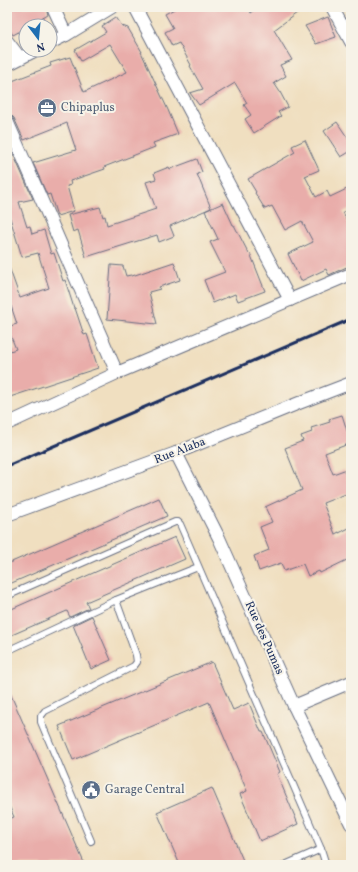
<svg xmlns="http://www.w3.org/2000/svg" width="358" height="872" font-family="Vollkorn,serif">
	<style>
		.building { fill: #e9adaa }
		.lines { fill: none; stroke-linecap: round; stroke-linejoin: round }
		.service-casing { stroke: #666d80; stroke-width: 8 }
		.minor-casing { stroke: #666d80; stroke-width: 14 }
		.service { stroke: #fff; stroke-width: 6 }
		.minor { stroke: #fff; stroke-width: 12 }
		.rail { stroke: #1b2f5e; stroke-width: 3 }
		.labels { text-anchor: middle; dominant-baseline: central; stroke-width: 4; stroke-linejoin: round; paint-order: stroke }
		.service-label { font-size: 12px; fill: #4e5e75; stroke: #f7f3e8; text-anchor: start }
		.street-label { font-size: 12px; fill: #1b2f5e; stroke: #f7f3e8 }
	</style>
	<rect width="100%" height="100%" fill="#f7f3e8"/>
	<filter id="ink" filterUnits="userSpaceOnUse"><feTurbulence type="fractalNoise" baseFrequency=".025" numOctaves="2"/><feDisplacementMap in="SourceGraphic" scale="8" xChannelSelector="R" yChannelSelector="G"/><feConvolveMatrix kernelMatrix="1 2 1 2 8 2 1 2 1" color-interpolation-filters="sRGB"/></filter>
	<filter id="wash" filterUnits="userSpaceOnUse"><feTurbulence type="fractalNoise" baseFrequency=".012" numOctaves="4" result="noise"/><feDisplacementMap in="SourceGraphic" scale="16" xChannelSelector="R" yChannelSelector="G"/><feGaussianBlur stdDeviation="0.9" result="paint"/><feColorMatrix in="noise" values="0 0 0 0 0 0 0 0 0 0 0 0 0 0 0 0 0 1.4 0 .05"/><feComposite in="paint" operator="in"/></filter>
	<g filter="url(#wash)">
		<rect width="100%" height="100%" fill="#f0dfc0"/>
		<g id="blocks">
			<g class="building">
				<polygon points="7,7 46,7 48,15 29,26 26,26 26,28 13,35 7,26"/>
				<polygon points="178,7 248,7 251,13 259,7 305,7 274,30 292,60 280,65 286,76 274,83 280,92 288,107 278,112 281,116 254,133 245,119 251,115 244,105 247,103 235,83 199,105 190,93 203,89 190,66 191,65 179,43 172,46 165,32 173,28 165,14"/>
				<polygon points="116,17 122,26 128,28 142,52 141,52 168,110 178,134 153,143 155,147 104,167 105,169 70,181 71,185 67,186 74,211 57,216 50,194 47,195 33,163 76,150 67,123 24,140 14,118 11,115 7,114 7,83 51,66 50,63 70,57 84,92 127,72 110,44 81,61 75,50 106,32 102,26"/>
				<polygon points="328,17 336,37 316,44 305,26"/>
				<polygon points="337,122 351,143 351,151 341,157 324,131"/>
				<polygon points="7,140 33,199 19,202 27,227 30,226 32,234 44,230 51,254 54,253 63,281 65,280 74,308 75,308 84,335 87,334 98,368 7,398 7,352 16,349 7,327 17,324 7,294 7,268 9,267 20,298 49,288 38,253 22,257 10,218 7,219"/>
				<polygon points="305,140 319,170 305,176 316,197 327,191 330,197 351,187 351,208 343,212 351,229 351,265 329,275 326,269 301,281 288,254 313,242 302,221 285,230 272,206 265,209 255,193 256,192 248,179 295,152 292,146"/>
				<polygon points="197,159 202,172 197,174 211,208 170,226 174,236 159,242 157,235 86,257 78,230 73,232 68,215 100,207 103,217 105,216 107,225 156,209 146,182 156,179 154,173 169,167 170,169"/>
				<polygon points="223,203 233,225 234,225 249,254 250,253 265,291 238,301 235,294 213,303 204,280 225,272 210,242 218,239 205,211"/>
				<polygon points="174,262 180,280 159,287 160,289 149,292 157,324 107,319 111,265 123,266 126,276 131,275 132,276"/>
				<polygon points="342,415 351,443 325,453 333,474 344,470 351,492 323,503 335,534 339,532 339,533 351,527 351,558 320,573 319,571 308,576 303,564 284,571 281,563 259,571 254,556 269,550 260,527 272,522 265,507 302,490 285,448 303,441 301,436 312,432 311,428 330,422 329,419"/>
				<polygon points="159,498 167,516 7,585 7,564"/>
				<polygon points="175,537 185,559 86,602 89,608 70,617 67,611 7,637 7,611"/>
				<polygon points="92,616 111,660 91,669 73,625"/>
				<polygon points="212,662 233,710 249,703 261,732 263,732 280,772 277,774 298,824 260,841 240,794 247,791 209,702 73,760 59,726"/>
				<polygon points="7,686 85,865 7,865 7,820 14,817 7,801"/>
				<polygon points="212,788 245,865 180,865 157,812"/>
			</g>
		</g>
	</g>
	<g filter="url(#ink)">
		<use href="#blocks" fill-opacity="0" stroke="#666d80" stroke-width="1"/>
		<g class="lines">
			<g class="service-casing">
				<g id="service">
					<polyline points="7,596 175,522 178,522 180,524 321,849 326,865"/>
					<polyline points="7,651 116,600 198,567"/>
					<polyline points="91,841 41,722 41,716 45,711 134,666 137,662 136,655 116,600"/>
					<polyline points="285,865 321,849"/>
				</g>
			</g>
			<g class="minor-casing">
				<g id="minor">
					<polyline points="53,7 66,35"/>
					<polyline points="135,7 290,300"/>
					<polyline points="332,7 351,42"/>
					<polyline points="7,41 20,58"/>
					<polyline points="50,43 66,35 112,7"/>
					<polyline points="7,65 36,50"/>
					<polyline points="7,121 117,373"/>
					<polyline points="7,424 117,373 351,274"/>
					<polyline points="176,453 219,538 294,706 351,824"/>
					<polyline points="7,515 176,453 299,403 351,383"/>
					<polyline points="294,706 351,682"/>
				</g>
			</g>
			<use href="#service" class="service"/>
			<use href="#minor" class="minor"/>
			<polyline class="rail" points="7,466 351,319"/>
		</g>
	</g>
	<defs>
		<g id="office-disc" transform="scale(1)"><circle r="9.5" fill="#5c6f8a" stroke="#f7f3e8"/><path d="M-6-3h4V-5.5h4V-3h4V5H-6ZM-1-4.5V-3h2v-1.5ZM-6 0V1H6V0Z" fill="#fff"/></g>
		<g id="civic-disc" transform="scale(1)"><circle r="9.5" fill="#5c6f8a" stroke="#f7f3e8"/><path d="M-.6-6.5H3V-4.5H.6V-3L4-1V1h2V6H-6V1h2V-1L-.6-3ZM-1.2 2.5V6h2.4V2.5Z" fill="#fff"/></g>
	</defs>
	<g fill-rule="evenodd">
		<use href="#office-disc" x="47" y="108"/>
		<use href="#civic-disc" x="91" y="790"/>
	</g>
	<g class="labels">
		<g class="service-label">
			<text x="61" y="108">Chipaplus</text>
			<text x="105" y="790">Garage Central</text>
		</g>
		<g class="street-label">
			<text transform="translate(180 451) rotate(-21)">Rue Alaba</text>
			<text transform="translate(264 638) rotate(66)">Rue des Pumas</text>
		</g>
	</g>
	<rect width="358" height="872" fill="none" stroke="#f7f3e8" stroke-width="24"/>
	<g transform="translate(38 38) rotate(164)"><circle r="19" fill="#f7f3e8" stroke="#9fa5b1"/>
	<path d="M0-3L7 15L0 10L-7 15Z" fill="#1f6fb2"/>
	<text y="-6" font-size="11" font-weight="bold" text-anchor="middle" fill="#1b2f5e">N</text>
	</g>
</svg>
